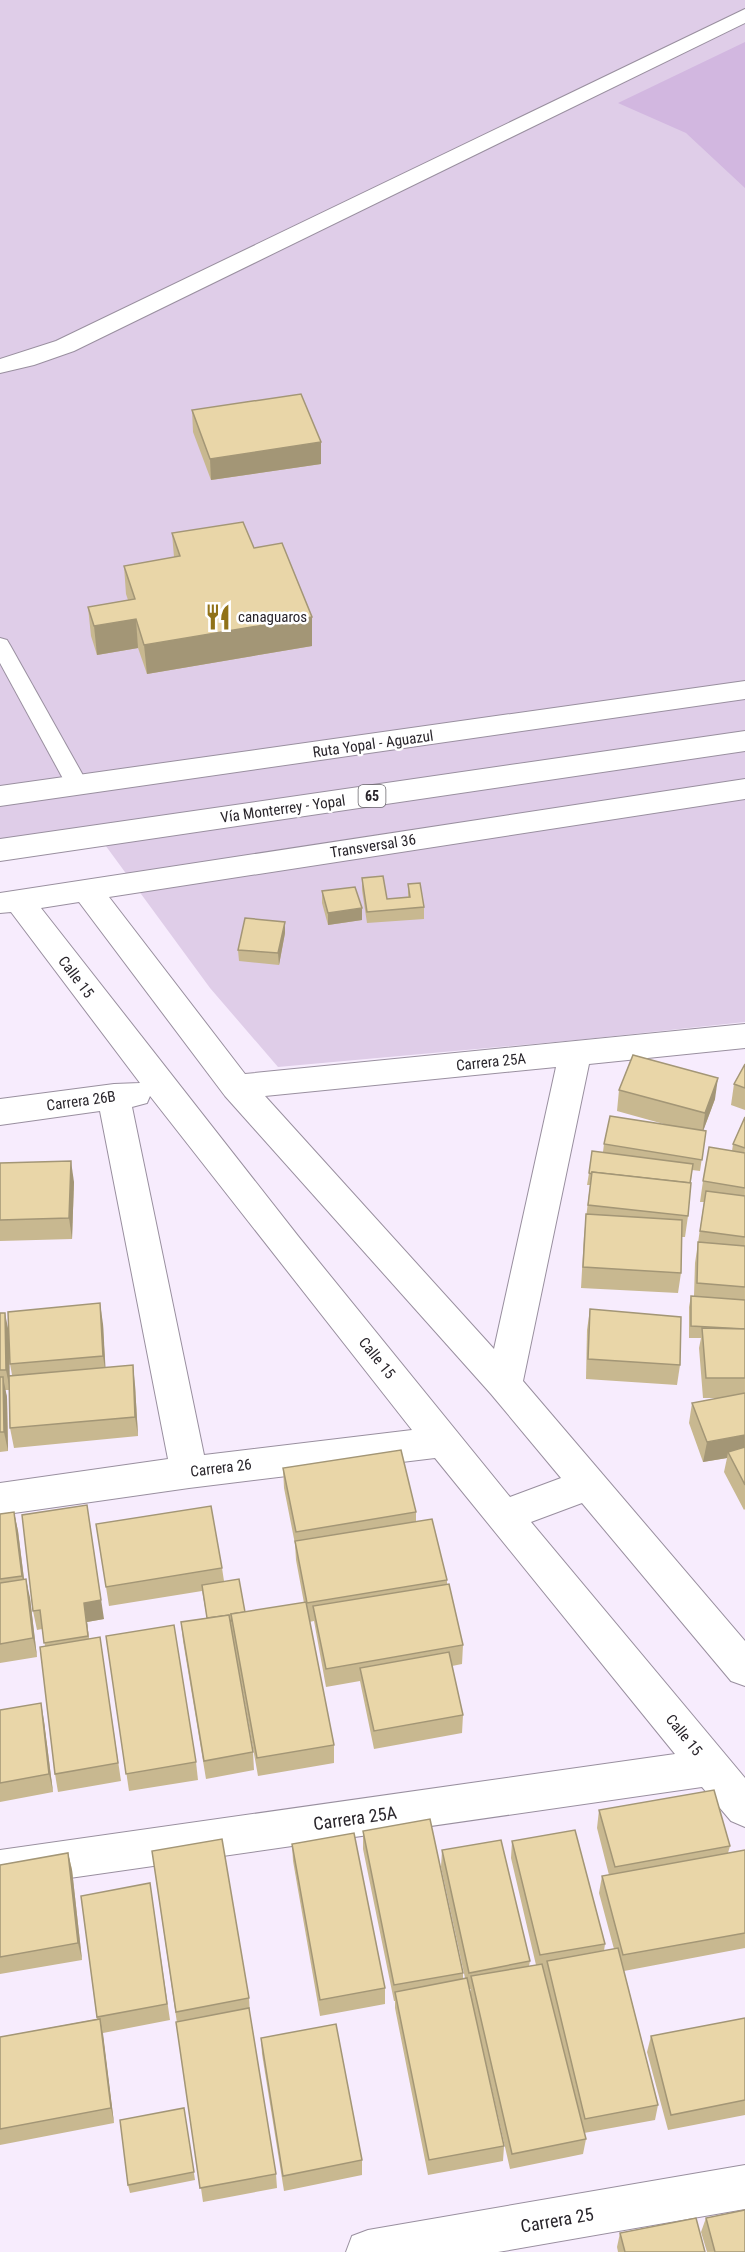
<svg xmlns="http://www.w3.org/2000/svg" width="745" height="2252" font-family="'Roboto Condensed',sans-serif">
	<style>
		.green { fill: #dfcde8 }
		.forest { fill: #d2b7e0 }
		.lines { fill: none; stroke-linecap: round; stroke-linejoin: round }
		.lane-casing { stroke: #998f9f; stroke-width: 2 }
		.street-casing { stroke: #998f9f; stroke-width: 2 }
		.highway-casing { stroke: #998f9f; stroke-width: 2 }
		.lane { fill: #fff; fill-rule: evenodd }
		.street { fill: #fff; fill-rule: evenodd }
		.highway { fill: #fff; fill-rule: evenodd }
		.wall { fill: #c8b890 }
		.shaded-wall { fill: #a39676 }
		.building { fill: #e9d6a8; stroke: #a39676; stroke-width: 1.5 }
		.labels { text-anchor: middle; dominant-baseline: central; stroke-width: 5; stroke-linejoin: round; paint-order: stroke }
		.shield { fill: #fff; stroke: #69666b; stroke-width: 1.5 }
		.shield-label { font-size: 14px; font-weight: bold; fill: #29252b }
		.poi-label { font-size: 15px; fill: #29252b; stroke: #fff; text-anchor: start }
		.street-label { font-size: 15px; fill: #29252b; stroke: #fff }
		.near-street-label { font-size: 18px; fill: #29252b; stroke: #fff }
	</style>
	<rect width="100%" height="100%" fill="#f7ecfd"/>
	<polygon class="green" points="0,0 745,0 745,1022 577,1040 278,1067 210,988 100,838 0,852"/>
	<polygon class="forest" points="745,42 745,188 686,133 618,103"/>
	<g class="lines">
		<g class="lane-casing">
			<polygon id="lane" points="0,638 7,640 10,645 89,786 86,791 78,793 70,791 67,786 0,663"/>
		</g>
		<g class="street-casing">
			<g id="street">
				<polygon points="745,9 745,23 74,351 34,365 0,373 0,359 56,341"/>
				<polygon points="745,681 745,699 0,806 0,786"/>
				<path d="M745,779V799L109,897L245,1074L745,1024V1048L589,1064L523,1381L745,1641V1686L731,1681L582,1503L531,1522L745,1778V1827L731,1821L702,1787L0,1888V1850L675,1754L435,1458L189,1488L0,1515V1483L168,1459L100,1111L0,1125V1099L114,1084L140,1083L11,912L0,913V893ZM79,902L225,1096L491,1394L561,1478L510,1497L298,1236L41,908ZM556,1067L494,1349L265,1096ZM150,1096L412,1430L204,1455L132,1107L147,1103Z"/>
				<polygon points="745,2165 745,2209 498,2252 346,2252 352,2236 368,2230"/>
			</g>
		</g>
		<g class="highway-casing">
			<polygon id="highway" points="745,731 745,751 0,861 0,839"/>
		</g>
		<use href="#lane" class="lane"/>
		<use href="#street" class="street"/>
		<use href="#highway" class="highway"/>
	</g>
	<g class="wall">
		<polygon points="192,410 321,442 321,464 211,480 193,432"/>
		<polygon points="172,533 254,548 312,646 147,674 138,648 97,655 91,636 88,607 128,600 126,594 124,566 174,557"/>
		<polygon points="362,878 387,899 408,897 408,884 424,907 424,919 367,923 362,890"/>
		<polygon points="322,891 362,908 362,920 328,925 322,903"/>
		<polygon points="285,933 279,965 239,961 238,950"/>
		<polygon points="745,1064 745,1110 731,1105 734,1084"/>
		<polygon points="619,1090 715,1099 703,1131 706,1131 700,1171 692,1170 688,1216 685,1237 681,1237 681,1273 678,1293 581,1288 584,1235 590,1185 587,1185 589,1173 603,1152 604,1144 671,1126 617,1111"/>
		<polygon points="745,1117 745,1509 744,1510 724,1472 727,1458 703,1462 689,1423 692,1403 719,1398 703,1398 699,1348 701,1338 689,1338 689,1307 691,1296 694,1296 695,1263 704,1202 700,1202 703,1181 732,1151 733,1144"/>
		<polygon points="0,1163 74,1182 72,1239 0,1241"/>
		<polygon points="590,1309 680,1365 677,1385 586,1379 587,1330"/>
		<polygon points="0,1313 9,1333 9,1375 12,1375 10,1364 103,1324 105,1367 135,1385 138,1436 14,1448 10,1428 9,1390 5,1390 7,1397 8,1451 0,1452"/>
		<polygon points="283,1468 416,1512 416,1521 447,1580 447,1584 463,1645 462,1664 452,1666 463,1715 462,1733 374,1749 361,1686 360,1681 326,1687 314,1621 309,1622 334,1745 334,1763 258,1776 232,1631 253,1752 254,1770 206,1779 183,1641 181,1622 207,1618 202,1591 109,1606 96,1524 222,1568 224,1581 245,1612 304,1603 296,1560 295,1544 284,1488"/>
		<polygon points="14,1512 18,1531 24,1579 30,1598 37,1657 0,1663 0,1514"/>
		<polygon points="22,1515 104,1619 87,1622 89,1639 100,1637 121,1781 58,1792 55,1774 45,1646 42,1629 37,1630 33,1611"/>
		<polygon points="106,1636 196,1762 198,1780 129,1791"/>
		<polygon points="0,1710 44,1721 53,1792 0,1802"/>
		<polygon points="599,1810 730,1846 728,1853 745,1850 745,1948 624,1971 658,2105 655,2120 584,2133 586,2139 583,2154 510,2169 470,1993 471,1989 469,1989 504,2146 503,2161 428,2175 395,2008 395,2001 394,2001 363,1849 363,1831 463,1973 463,1979 465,1978 441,1867 442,1850 530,1961 529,1966 536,1965 511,1858 512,1841 605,1944 604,1951 614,1949 599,1893 602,1876 609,1875 597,1828"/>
		<polygon points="292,1844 385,1988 385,2004 320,2016 293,1861"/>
		<polygon points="152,1851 249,1998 250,2014 276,2174 277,2188 203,2202"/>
		<polygon points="68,1853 72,1870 82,1960 0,1974 0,1865"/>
		<polygon points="150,1883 170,2020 103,2033 114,2123 0,2145 0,2037 97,2019 81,1896"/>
		<polygon points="745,2018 745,2115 668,2130 647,2052 651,2036"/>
		<polygon points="261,2038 362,2160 362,2175 284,2191 262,2054"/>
		<polygon points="184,2108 195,2180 130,2193 128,2185"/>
		<polygon points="706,2218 745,2252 707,2252 701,2232"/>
		<polygon points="620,2233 705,2252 618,2252 617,2247"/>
	</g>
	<g class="shaded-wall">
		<polygon points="321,442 321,464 211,480 210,459"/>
		<polygon points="312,617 312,646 147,674 144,645"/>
		<polygon points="136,619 138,648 97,655 94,626"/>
		<polygon points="362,908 362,920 328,925 328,913"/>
		<polygon points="285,922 285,933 279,965 278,953"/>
		<polygon points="718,1078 715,1099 702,1134 705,1113"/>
		<polygon points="71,1161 74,1182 72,1239 69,1218"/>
		<polygon points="100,1303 103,1324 106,1376 103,1356"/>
		<polygon points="5,1313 9,1333 10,1390 6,1370"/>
		<polygon points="133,1365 135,1385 138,1436 135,1417"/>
		<polygon points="3,1377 7,1397 8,1451 4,1432"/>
		<polygon points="745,1435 745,1454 728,1452 727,1458 703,1462 707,1442"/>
		<polygon points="14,1512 18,1531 26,1595 22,1576"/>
		<polygon points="90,1525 104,1619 87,1622 91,1655 84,1603"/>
		<polygon points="26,1579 30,1598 37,1657 33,1638"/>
		<polygon points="41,1703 44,1721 53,1792 49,1774"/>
		<polygon points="68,1853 72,1870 82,1960 78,1943"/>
		<polygon points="100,2019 103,2035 114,2123 111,2108"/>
	</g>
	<g class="building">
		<polygon points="301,394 321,442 210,459 192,410"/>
		<polygon points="243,522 254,548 282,543 312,617 144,645 136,619 94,626 88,607 135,599 124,566 180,556 172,533"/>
		<polygon points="383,876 387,899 410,897 408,884 420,883 424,907 367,912 362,878"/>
		<polygon points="355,887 362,908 328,913 322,891"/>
		<polygon points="245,918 285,922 278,953 238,950"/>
		<polygon points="633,1055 718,1078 705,1113 619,1090"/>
		<polygon points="745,1064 745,1088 734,1084"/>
		<polygon points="610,1116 706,1131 702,1160 604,1144"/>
		<polygon points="745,1117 745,1148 733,1144"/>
		<polygon points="709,1147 745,1153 745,1188 703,1181"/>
		<polygon points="592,1151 693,1164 690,1183 592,1172 592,1174 589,1173"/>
		<polygon points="71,1161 69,1218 0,1220 0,1163"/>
		<polygon points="592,1172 691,1183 688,1216 588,1205"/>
		<polygon points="706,1191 745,1196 745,1237 700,1231"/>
		<polygon points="586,1214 682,1220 681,1273 583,1267"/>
		<polygon points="698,1242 745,1246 745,1287 697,1283"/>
		<polygon points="691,1296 745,1300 745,1329 691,1326"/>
		<polygon points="100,1303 103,1356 10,1364 8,1312"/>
		<polygon points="590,1309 681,1317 680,1365 588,1359"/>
		<polygon points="0,1313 5,1313 6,1370 0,1370"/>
		<polygon points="702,1328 745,1329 745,1378 706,1378"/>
		<polygon points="133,1365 135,1417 10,1428 9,1376"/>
		<polygon points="0,1377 3,1377 4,1432 0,1432"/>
		<polygon points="745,1393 745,1435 707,1442 692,1403"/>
		<polygon points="745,1447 745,1485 728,1452"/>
		<polygon points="401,1450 416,1512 296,1532 283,1468"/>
		<polygon points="87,1505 101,1600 84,1603 88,1636 44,1643 40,1610 33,1611 22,1515"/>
		<polygon points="211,1506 222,1568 106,1587 96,1524"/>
		<polygon points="14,1512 22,1576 0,1579 0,1514"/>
		<polygon points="432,1519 447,1580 307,1603 295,1541"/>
		<polygon points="26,1579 33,1638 0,1644 0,1583"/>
		<polygon points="239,1579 245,1612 231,1614 232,1621 230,1621 229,1615 207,1618 202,1585"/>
		<polygon points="449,1584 463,1645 326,1669 313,1606"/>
		<polygon points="306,1602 334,1745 257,1758 231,1614"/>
		<polygon points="229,1615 253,1752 204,1761 181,1622"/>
		<polygon points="174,1625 196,1762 126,1774 106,1636"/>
		<polygon points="100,1637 118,1763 55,1774 40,1647"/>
		<polygon points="449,1652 463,1715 374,1731 360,1668"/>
		<polygon points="41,1703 49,1774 0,1783 0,1710"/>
		<polygon points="714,1790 730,1846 615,1867 599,1810"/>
		<polygon points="430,1819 463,1973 394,1985 363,1831"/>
		<polygon points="575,1830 605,1944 540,1955 512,1841"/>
		<polygon points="354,1833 385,1988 320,2000 292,1844"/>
		<polygon points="222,1839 249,1998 176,2012 152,1851"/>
		<polygon points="501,1840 530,1961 469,1973 442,1850"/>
		<polygon points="745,1850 745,1933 623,1955 602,1876"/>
		<polygon points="68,1853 78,1943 0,1957 0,1865"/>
		<polygon points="150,1883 167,2004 97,2017 81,1896"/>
		<polygon points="618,1948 658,2105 585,2119 547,1961"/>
		<polygon points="542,1964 586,2139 512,2154 471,1976"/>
		<polygon points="467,1978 504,2146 429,2160 395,1992"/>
		<polygon points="249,2008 276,2174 200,2188 176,2022"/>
		<polygon points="745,2018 745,2100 671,2115 651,2036"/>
		<polygon points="100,2019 111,2108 0,2129 0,2037"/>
		<polygon points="336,2024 362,2160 283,2176 261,2038"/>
		<polygon points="184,2108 194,2172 128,2185 120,2120"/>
		<polygon points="745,2210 745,2252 715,2252 706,2218"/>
		<polygon points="696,2218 705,2252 625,2252 620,2233"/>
	</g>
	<defs>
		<g id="restaurant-bare" transform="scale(2.07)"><path d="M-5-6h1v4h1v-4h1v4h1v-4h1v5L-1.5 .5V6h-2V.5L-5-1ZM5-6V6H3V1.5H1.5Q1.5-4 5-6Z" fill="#907218" stroke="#fff" stroke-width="2.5" paint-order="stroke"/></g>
	</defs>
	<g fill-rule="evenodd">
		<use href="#restaurant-bare" x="218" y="617"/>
	</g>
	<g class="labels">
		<rect class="shield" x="358.5" y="785" width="27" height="22" rx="4.5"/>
		<g class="shield-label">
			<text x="372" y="796">65</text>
		</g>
		<g class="poi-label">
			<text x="238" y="617">canaguaros</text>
		</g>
		<g class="street-label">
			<text transform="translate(373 744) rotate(-8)">Ruta Yopal - Aguazul</text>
			<text transform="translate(283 809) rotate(-8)">Vía Monterrey - Yopal</text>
			<text transform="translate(373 846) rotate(-9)">Transversal 36</text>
			<text transform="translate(76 977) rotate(53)">Calle 15</text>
			<text transform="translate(491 1062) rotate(-6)">Carrera 25A</text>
			<text transform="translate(81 1101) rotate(-8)">Carrera 26B</text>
			<text transform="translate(377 1358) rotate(51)">Calle 15</text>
			<text transform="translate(221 1468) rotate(-7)">Carrera 26</text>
			<text transform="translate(684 1735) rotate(51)">Calle 15</text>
		</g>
		<g class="near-street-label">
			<text transform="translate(355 1818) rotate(-8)">Carrera 25A</text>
			<text transform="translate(557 2220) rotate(-10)">Carrera 25</text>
		</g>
	</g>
</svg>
